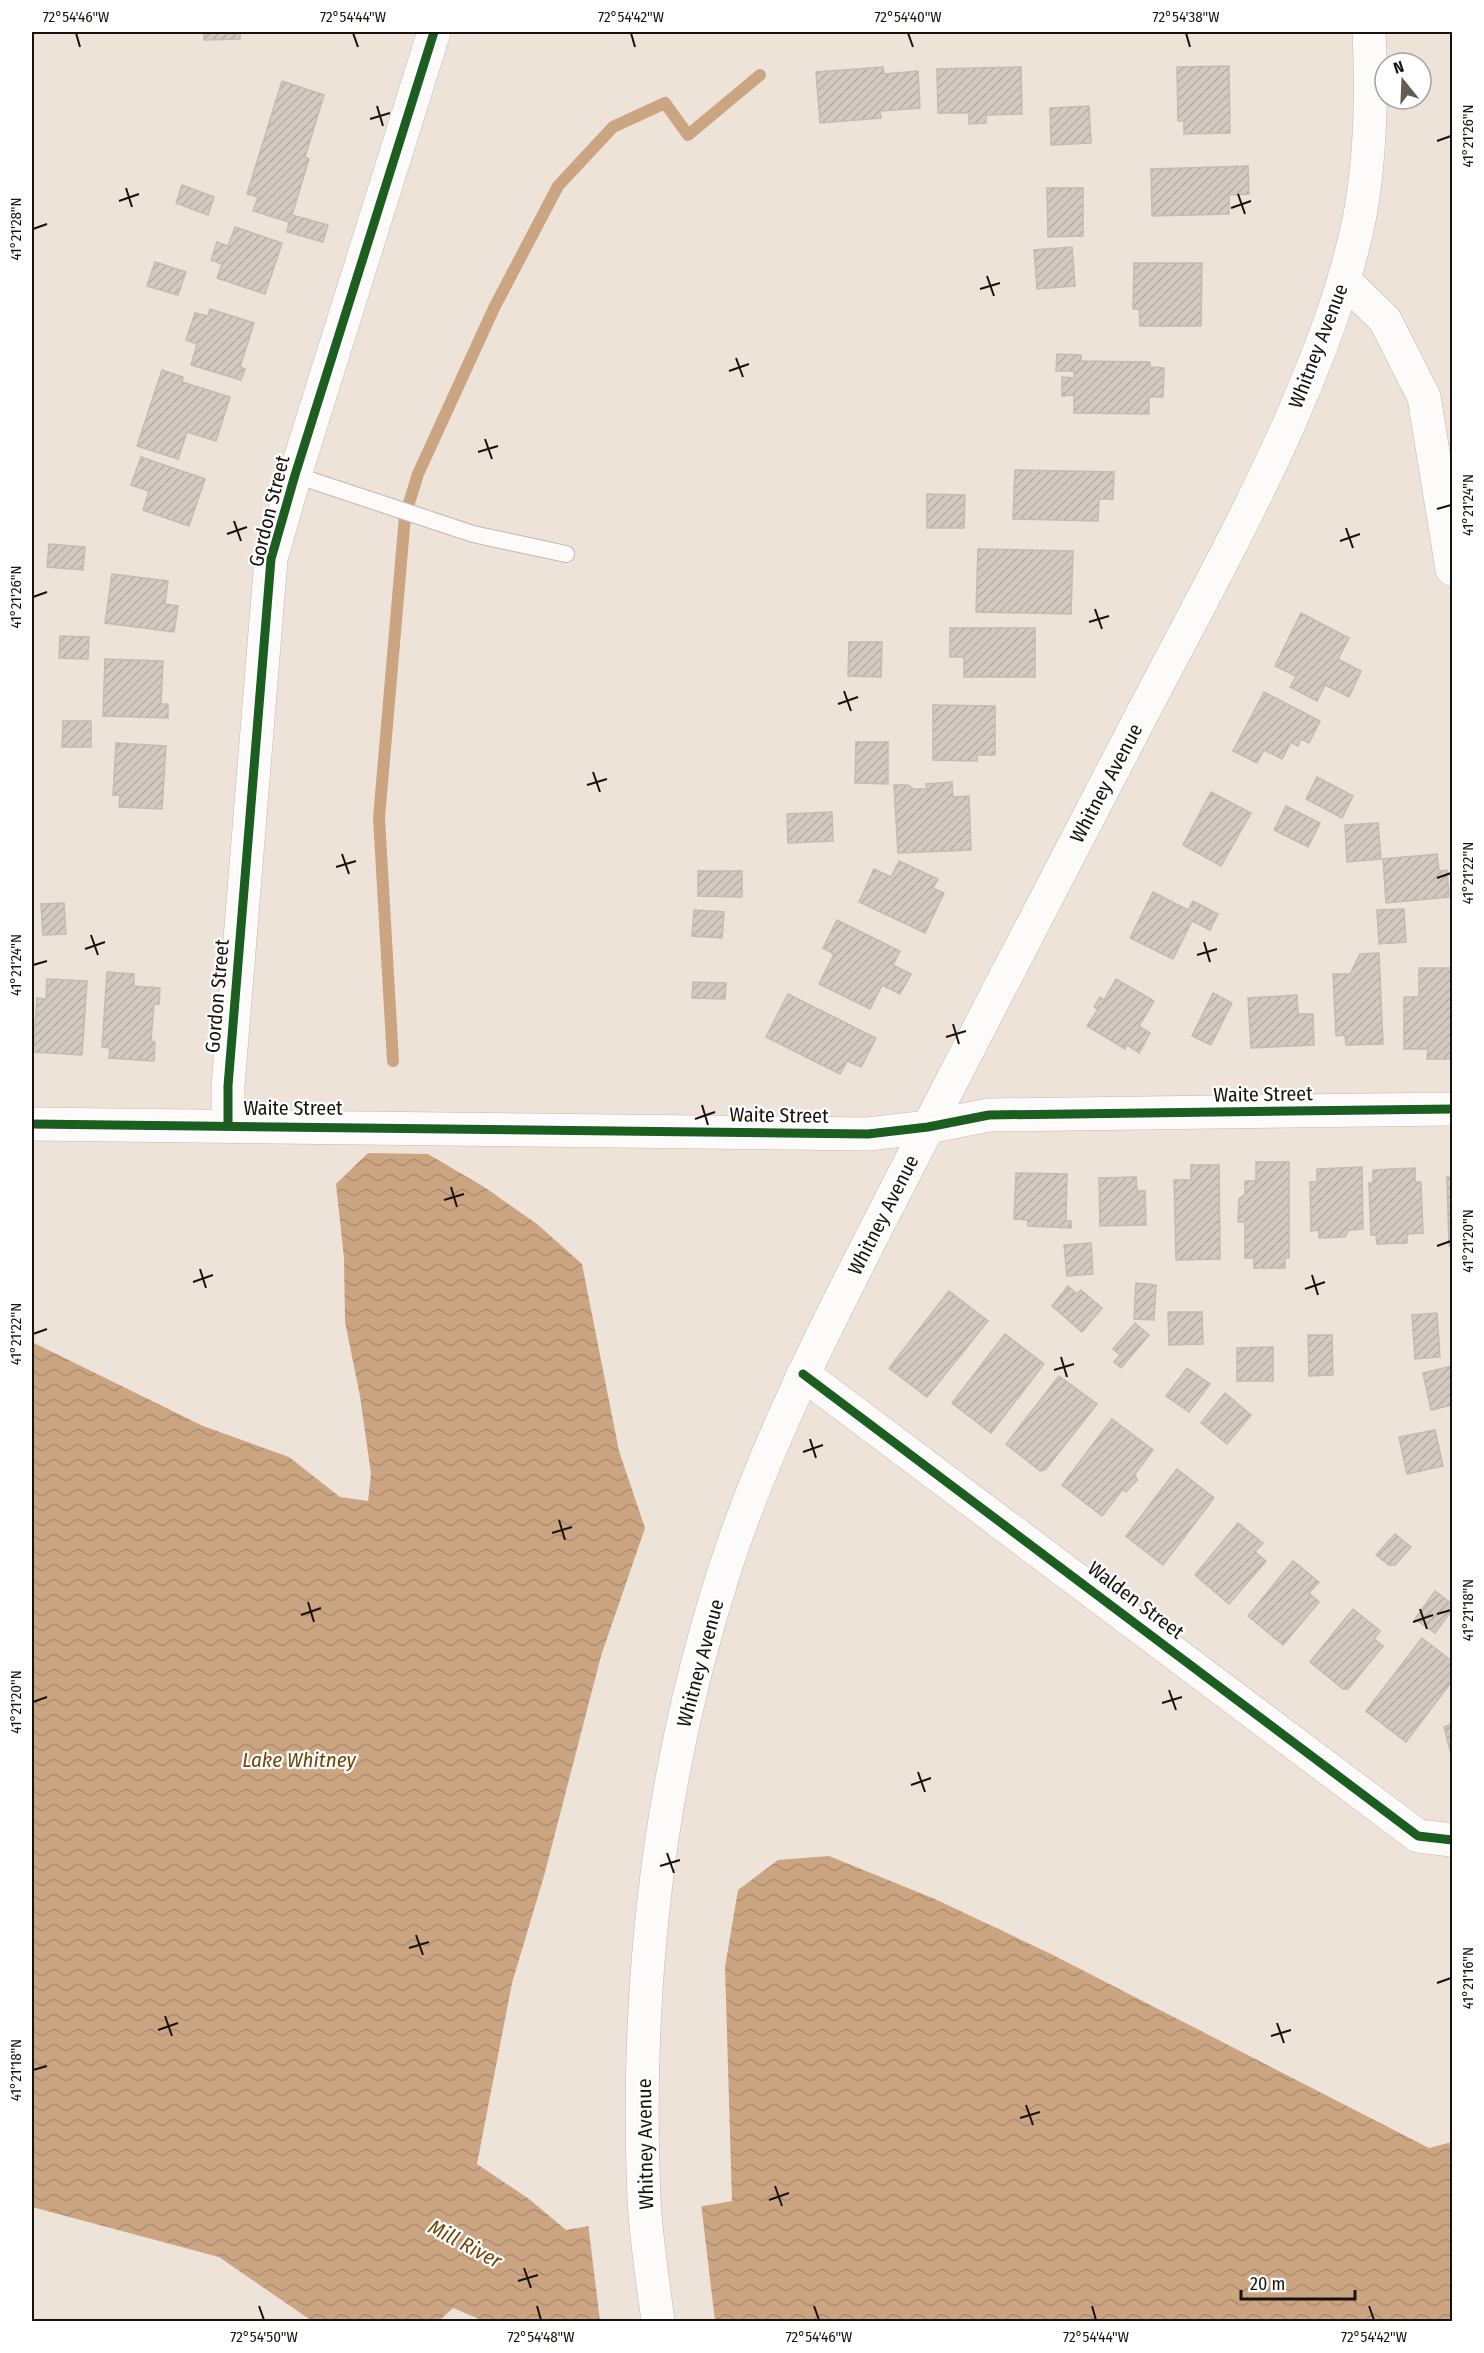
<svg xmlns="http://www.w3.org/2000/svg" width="1484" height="2353" font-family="'Fira Sans Condensed',sans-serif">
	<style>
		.water { fill: url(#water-waves) }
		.pier { fill: #eee3d9 }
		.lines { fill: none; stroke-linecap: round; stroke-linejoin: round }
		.stream { stroke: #cba581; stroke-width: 12 }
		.building { fill: url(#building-hatch); stroke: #c4bbb3; stroke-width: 1.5 }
		.service-casing { stroke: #c1b8b0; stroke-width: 18 }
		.minor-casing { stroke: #c1b8b0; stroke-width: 34 }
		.tertiary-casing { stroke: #c1b8b0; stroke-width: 34 }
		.primary-casing { stroke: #c1b8b0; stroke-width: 34 }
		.service { stroke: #fcfbf9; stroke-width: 16 }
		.minor { stroke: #fcfbf9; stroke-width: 33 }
		.tertiary { stroke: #fcfbf9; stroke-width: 33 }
		.primary { stroke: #fcfbf9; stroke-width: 33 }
		.cycleway-casing { stroke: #fff; stroke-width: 13 }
		.cycleway { stroke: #1b5e20; stroke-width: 9 }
		.ticks { fill: none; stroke: #19120c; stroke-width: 2 }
		.labels { text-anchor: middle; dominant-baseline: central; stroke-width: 4.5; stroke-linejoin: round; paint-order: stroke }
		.street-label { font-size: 20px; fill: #19120c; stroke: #fff }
		.water-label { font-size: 21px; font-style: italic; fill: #744309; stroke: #fff }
		.neatline { fill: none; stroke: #19120c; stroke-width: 2 }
		.ticks-label { font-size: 15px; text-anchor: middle; fill: #19120c }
	</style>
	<defs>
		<pattern id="water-waves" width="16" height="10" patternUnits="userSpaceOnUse" patternTransform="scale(1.5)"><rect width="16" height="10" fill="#cba581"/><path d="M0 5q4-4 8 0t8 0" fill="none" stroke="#ae8d6e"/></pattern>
		<pattern id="building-hatch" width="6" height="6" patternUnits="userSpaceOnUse" patternTransform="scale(1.5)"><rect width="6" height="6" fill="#d3cac2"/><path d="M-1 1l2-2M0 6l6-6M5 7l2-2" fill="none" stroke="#b5aca6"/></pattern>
	</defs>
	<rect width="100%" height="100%" fill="#eee3d9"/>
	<polygon class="water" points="368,1153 428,1154 484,1187 537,1224 582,1264 619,1451 645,1528 601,1656 544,1876 512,1983 477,2164 529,2199 566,2230 732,2201 725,1967 738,1890 778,1860 829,1856 935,1899 1051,1954 1429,2148 1452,2142 1452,2321 486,2322 453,2308 439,2321 312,2321 219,2257 32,2207 32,1342 203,1426 289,1457 340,1497 368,1501 371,1474 360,1396 345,1322 344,1258 336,1184"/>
	<polygon class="pier" points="701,2203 715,2321 600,2321 588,2223"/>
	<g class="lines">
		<polyline class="stream" points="393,1061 379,818 405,516 418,474 494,308 558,186 613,127 665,103 688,135 760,75"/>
	</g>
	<g class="building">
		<polygon points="204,32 240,32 240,39 204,40"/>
		<polygon points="1229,66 1230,133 1184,134 1184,121 1178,121 1177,67"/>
		<polygon points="883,67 884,74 918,71 920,108 880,111 881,118 820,123 816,72"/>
		<polygon points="1021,67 1022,114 986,115 986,123 969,124 969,113 938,113 937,69"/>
		<polygon points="282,81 324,95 305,157 309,159 292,215 328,225 323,242 287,232 289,222 253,211 258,197 247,194"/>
		<polygon points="1089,106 1091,143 1051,145 1050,108"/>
		<polygon points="1248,166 1249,194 1229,195 1229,214 1152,216 1151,169"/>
		<polygon points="182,185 214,197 208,215 176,203"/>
		<polygon points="1047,188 1083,188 1083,236 1048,237"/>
		<polygon points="235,227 282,243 265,294 217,278 222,264 211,260 217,242 228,246"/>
		<polygon points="1072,247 1075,286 1037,289 1034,250"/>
		<polygon points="155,262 186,272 178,295 147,286"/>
		<polygon points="1134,263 1202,263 1201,326 1140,326 1139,309 1133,309"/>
		<polygon points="210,309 254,323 240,367 245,369 241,380 191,365 197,344 186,340 195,313 208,316"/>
		<polygon points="1057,354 1081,355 1081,361 1150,362 1150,367 1164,368 1163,397 1149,397 1149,414 1074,413 1074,395 1062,396 1062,377 1074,378 1074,371 1056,371"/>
		<polygon points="162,370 183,377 182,382 230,397 216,441 187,432 178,459 137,446"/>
		<polygon points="141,457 205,479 189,526 143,510 149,491 131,485"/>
		<polygon points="1015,470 1114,472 1113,499 1099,499 1098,521 1013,519"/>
		<polygon points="927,494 965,495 964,528 927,528"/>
		<polygon points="49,544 85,547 83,570 47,567"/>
		<polygon points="978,549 1073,551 1071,614 976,612"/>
		<polygon points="112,574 168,581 165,604 178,606 174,632 105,623"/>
		<polygon points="1301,613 1349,638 1338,659 1361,671 1349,697 1325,685 1317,701 1290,687 1296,676 1275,666"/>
		<polygon points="950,628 1035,628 1035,677 964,677 964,657 950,657"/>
		<polygon points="60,636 89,637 88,659 59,658"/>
		<polygon points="849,642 882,642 881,677 848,676"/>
		<polygon points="105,659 163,661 161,704 168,704 168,718 103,716"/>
		<polygon points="1264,692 1320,721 1309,743 1301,739 1298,746 1291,742 1282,759 1264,750 1257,763 1233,751"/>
		<polygon points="933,705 995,706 995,755 977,755 977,761 933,760"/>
		<polygon points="63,721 91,721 91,747 62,747"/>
		<polygon points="856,742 888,742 888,784 855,783"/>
		<polygon points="116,743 166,746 162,809 119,807 120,795 113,795"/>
		<polygon points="1317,777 1353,796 1342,818 1306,799"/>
		<polygon points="952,782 953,797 969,796 971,850 898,853 894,785 908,785 913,789 927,789 926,784"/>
		<polygon points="1211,792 1251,813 1221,866 1183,845"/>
		<polygon points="1286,806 1320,823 1308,847 1274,830"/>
		<polygon points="832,812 833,841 788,843 787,814"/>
		<polygon points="1378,823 1381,859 1347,862 1345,825"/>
		<polygon points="1437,854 1439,871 1447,870 1449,897 1386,903 1383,859"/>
		<polygon points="899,861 938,879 933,888 944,893 925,933 859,902 874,869 891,877"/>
		<polygon points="698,871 742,871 742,897 698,896"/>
		<polygon points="1153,892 1188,910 1193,901 1218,914 1210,930 1192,921 1173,959 1130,938"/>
		<polygon points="64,903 66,934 43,935 41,904"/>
		<polygon points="1404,909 1406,942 1379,944 1377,910"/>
		<polygon points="694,910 724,912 722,938 692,936"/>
		<polygon points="837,920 900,951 893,965 911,974 900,994 882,985 870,1009 819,984 834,954 823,948"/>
		<polygon points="1379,953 1383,1044 1346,1045 1345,1035 1336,1036 1333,974 1350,974 1360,954"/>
		<polygon points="1419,968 1452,968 1452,1059 1427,1059 1428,1049 1404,1049 1404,997 1419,997"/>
		<polygon points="107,972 134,974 134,986 160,988 159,1004 154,1004 151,1041 155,1042 154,1061 109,1058 110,1048 102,1047"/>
		<polygon points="47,979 87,981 82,1055 33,1052 37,998 46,999"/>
		<polygon points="1116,979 1154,1001 1139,1026 1150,1033 1139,1053 1127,1045 1125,1049 1087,1026 1098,1009 1094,1007 1100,997 1104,1000"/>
		<polygon points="693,982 726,983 725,999 692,998"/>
		<polygon points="1213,993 1232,1003 1211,1045 1192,1036"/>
		<polygon points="788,994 876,1038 861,1067 847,1061 840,1074 766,1037"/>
		<polygon points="1297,995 1298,1014 1313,1014 1314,1045 1251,1048 1248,998"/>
		<polygon points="1256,1162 1289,1162 1289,1258 1285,1258 1285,1268 1254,1268 1254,1258 1245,1258 1245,1222 1238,1222 1239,1199 1245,1194 1245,1181 1256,1181"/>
		<polygon points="1191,1165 1219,1165 1220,1259 1176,1260 1174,1180 1191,1180"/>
		<polygon points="1362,1167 1363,1229 1349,1230 1345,1237 1319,1238 1319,1230 1311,1231 1310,1182 1317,1182 1317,1169"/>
		<polygon points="1415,1168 1415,1182 1421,1182 1423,1233 1407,1234 1407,1243 1377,1244 1376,1235 1371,1235 1369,1183 1373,1183 1373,1170"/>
		<polygon points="1016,1173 1067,1174 1066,1221 1071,1221 1071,1228 1028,1226 1028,1220 1014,1219"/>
		<polygon points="1136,1177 1137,1191 1145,1191 1146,1225 1100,1226 1099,1178"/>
		<polygon points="1447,1177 1452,1177 1452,1246 1449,1246"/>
		<polygon points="1091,1243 1093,1274 1067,1276 1064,1245"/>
		<polygon points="1136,1283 1156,1285 1154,1320 1134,1319"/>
		<polygon points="1068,1286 1077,1294 1081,1290 1102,1308 1082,1332 1052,1306"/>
		<polygon points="949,1291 988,1321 927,1397 889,1368"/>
		<polygon points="1168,1312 1202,1312 1203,1344 1169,1345"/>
		<polygon points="1437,1313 1440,1357 1415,1359 1412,1315"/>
		<polygon points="1135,1323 1149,1335 1121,1368 1114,1362 1120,1355 1113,1349"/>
		<polygon points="1005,1334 1044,1364 991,1433 952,1403"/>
		<polygon points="1308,1335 1332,1335 1333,1375 1309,1376"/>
		<polygon points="1273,1347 1273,1381 1237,1381 1237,1348"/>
		<polygon points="1452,1366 1452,1405 1431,1410 1423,1373"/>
		<polygon points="1187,1368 1210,1384 1189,1412 1166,1396"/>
		<polygon points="1059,1376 1097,1404 1045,1470 1040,1471 1006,1444"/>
		<polygon points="1225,1393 1251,1415 1227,1444 1201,1423"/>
		<polygon points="1112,1419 1153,1450 1135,1474 1137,1480 1126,1492 1123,1489 1102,1516 1062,1485"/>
		<polygon points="1435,1430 1443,1466 1407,1474 1399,1437"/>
		<polygon points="1177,1469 1214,1498 1163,1565 1126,1536"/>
		<polygon points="1238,1523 1263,1543 1255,1552 1266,1561 1229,1604 1195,1575"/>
		<polygon points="1395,1534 1411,1547 1395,1565 1389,1565 1376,1555"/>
		<polygon points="1293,1561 1319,1582 1309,1593 1319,1602 1283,1645 1248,1616"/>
		<polygon points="1435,1591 1452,1604 1452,1610 1435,1633 1415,1619"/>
		<polygon points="1353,1609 1380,1631 1374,1639 1383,1646 1348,1689 1343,1689 1310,1662"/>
		<polygon points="1422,1638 1452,1661 1452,1681 1406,1742 1366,1711"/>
		<polygon points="1452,1724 1452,1758 1444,1727"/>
	</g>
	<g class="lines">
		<g class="service-casing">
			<polyline id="service" points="295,475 473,534 566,554"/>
		</g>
		<g class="minor-casing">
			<g id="minor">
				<polyline points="1344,280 1385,320 1424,397 1452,569"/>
				<polyline points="228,1126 228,1086 271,559 295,475 434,32"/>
				<polyline points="803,1374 1418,1836 1452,1840"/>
			</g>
		</g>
		<g class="tertiary-casing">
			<polyline id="tertiary" points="32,1124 868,1134 928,1127 989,1115 1452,1109"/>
		</g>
		<g class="primary-casing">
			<path id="primary" d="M658,2322C653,2281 646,2240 644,2199C635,1986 659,1773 725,1569C769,1433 837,1305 902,1178C980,1025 1060,872 1139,720C1190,622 1244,525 1289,424C1318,357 1346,287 1360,215C1371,154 1372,93 1369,32"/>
		</g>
		<use href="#service" class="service"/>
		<use href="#minor" class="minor"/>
		<use href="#tertiary" class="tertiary"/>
		<use href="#primary" class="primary"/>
		<g class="cycleway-casing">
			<g id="cycleway">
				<polyline points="32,1124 868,1134 928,1127 989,1115 1452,1109"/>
				<polyline points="228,1126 228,1086 271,559 295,475 434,32"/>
				<polyline points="803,1374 1418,1836 1452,1840"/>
			</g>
		</g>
		<use href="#cycleway" class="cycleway"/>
	</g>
	<path class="ticks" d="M76,33L80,47M353,33L358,47M631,33L635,47M908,33L913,47M1186,33L1190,47M377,106L383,126M370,119L390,113M1437,141L1451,136M126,188L132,207M1238,194L1245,214M119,201L139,194M1231,208L1251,201M33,229L47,224M987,276L994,296M980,289L1000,283M736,358L743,377M729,371L749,364M485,439L492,459M478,452L498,446M1437,509L1451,505M234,521L241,541M1346,528L1353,548M227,534L247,527M1340,541L1360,534M33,597L47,592M1095,609L1102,629M1089,622L1109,616M844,691L851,711M838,704L858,697M593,772L600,792M587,785L607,779M342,854L349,874M336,867L356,861M1437,878L1451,873M91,935L98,955M1204,942L1210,962M85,949L105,942M1197,955L1217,949M33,965L47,961M953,1024L959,1044M946,1037L966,1031M702,1105L708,1125M695,1119L715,1112M451,1187L457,1207M444,1200L464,1194M1437,1246L1451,1241M200,1269L206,1288M1312,1275L1318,1295M193,1282L213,1275M1305,1289L1325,1282M33,1334L47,1329M1061,1357L1067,1377M1054,1370L1074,1364M810,1439L816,1458M803,1452L823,1445M559,1520L565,1540M552,1533L572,1527M308,1602L314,1622M1420,1609L1427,1629M1437,1614L1451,1610M301,1615L321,1608M1413,1622L1433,1615M1169,1690L1176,1710M33,1702L47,1697M1162,1703L1182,1697M918,1772L925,1792M911,1785L931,1778M667,1853L674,1873M660,1866L680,1860M416,1935L423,1955M409,1948L429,1942M1437,1983L1451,1978M165,2016L172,2036M1277,2023L1284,2043M158,2030L178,2023M1271,2036L1291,2030M33,2070L47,2066M1026,2105L1033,2125M1020,2118L1040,2112M775,2186L782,2206M769,2200L789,2193M524,2268L531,2288M518,2281L538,2275M259,2306L264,2320M537,2306L541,2320M814,2306L819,2320M1092,2306L1096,2320M1369,2306L1374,2320"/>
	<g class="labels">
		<g class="street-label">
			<text transform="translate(1318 346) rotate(-69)">Whitney Avenue</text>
			<text transform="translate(269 511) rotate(-76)">Gordon Street</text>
			<text transform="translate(1106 783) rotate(-62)">Whitney Avenue</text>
			<text transform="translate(217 996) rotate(-85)">Gordon Street</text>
			<text transform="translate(1263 1094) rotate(-1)">Waite Street</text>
			<text x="293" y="1108">Waite Street</text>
			<text transform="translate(779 1115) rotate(1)">Waite Street</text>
			<text transform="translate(883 1215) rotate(-63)">Whitney Avenue</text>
			<text transform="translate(1136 1600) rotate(37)">Walden Street</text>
			<text transform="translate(700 1663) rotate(-75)">Whitney Avenue</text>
			<text transform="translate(645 2144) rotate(-91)">Whitney Avenue</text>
		</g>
		<g class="water-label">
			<text x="299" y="1760">Lake Whitney</text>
			<text transform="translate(465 2244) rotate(28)">Mill River</text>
		</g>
	</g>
	<rect width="1484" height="2353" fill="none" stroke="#ffffff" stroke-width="66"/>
	<g transform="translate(1403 81) rotate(342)"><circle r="28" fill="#ffffff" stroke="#a3a09e" stroke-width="1.5"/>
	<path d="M0-4.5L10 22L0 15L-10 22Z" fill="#645b54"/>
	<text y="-9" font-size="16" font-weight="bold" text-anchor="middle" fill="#19120c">N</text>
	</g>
	<path d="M1241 2290v9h114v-9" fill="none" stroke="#19120c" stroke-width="3"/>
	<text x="1250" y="2290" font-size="18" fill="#19120c" stroke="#ffffff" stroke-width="4.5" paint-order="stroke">20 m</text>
	<rect x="33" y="33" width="1418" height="2287" class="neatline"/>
	<g class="ticks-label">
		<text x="76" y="22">72°54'46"W</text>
		<text x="353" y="22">72°54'44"W</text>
		<text x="631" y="22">72°54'42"W</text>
		<text x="908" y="22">72°54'40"W</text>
		<text x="1186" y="22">72°54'38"W</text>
		<text transform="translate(1468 136) rotate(-90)" y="5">41°21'26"N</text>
		<text transform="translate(16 229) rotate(-90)" y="5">41°21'28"N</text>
		<text transform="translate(1468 505) rotate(-90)" y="5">41°21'24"N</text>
		<text transform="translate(16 597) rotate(-90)" y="5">41°21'26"N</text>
		<text transform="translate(1468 873) rotate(-90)" y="5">41°21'22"N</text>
		<text transform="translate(16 965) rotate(-90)" y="5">41°21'24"N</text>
		<text transform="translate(1468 1241) rotate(-90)" y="5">41°21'20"N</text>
		<text transform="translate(16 1334) rotate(-90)" y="5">41°21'22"N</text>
		<text transform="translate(1468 1610) rotate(-90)" y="5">41°21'18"N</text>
		<text transform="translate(16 1702) rotate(-90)" y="5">41°21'20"N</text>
		<text transform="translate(1468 1978) rotate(-90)" y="5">41°21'16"N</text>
		<text transform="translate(16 2070) rotate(-90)" y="5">41°21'18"N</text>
		<text x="264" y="2342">72°54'50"W</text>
		<text x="541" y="2342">72°54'48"W</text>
		<text x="819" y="2342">72°54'46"W</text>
		<text x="1096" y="2342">72°54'44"W</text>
		<text x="1374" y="2342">72°54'42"W</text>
	</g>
</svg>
